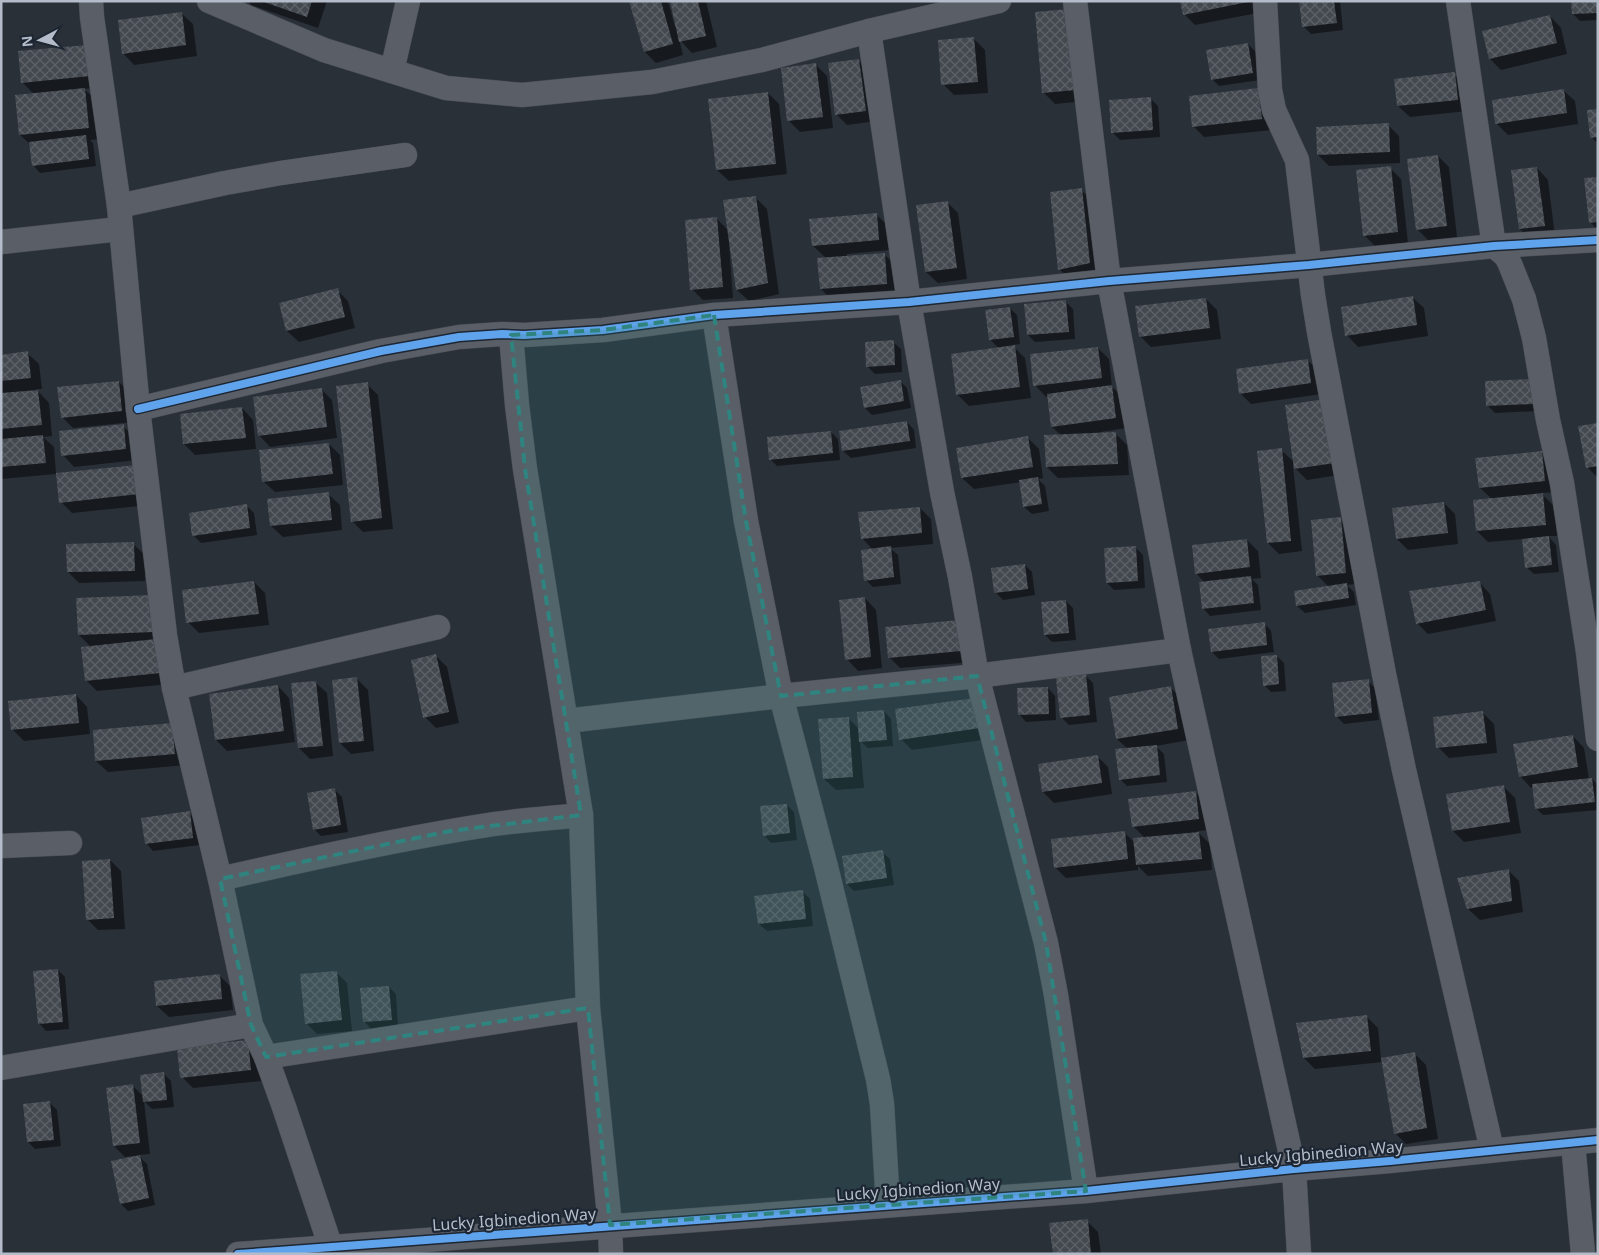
<svg xmlns="http://www.w3.org/2000/svg" width="1599" height="1255" font-family="'Noto Sans',sans-serif">
	<style>
		.shadow { fill: #0007 }
		.building { fill: url(#building-cross-hatch) }
		.lines { fill: none; stroke-linecap: round; stroke-linejoin: round }
		.minor-casing { stroke: #484c53; stroke-width: 25 }
		.minor { stroke: #5a5e66; stroke-width: 24 }
		.cycleway-casing { stroke: #1d2633; stroke-width: 11 }
		.cycleway { stroke: #60a3ed; stroke-width: 8 }
		.marked { fill: #308480; fill-opacity: 0.2; stroke: #308480; stroke-width: 4; stroke-dasharray: 10 6; stroke-linejoin: round }
		.labels { text-anchor: middle; dominant-baseline: central; stroke-width: 4.5; stroke-linejoin: round; paint-order: stroke }
		.street-label { font-size: 16px; fill: #b4bcc9; stroke: #1d2633 }
	</style>
	<defs>
		<pattern id="building-cross-hatch" width="8" height="8" patternUnits="userSpaceOnUse" patternTransform="scale(1.25)"><rect width="8" height="8" fill="#444950"/><path d="M0 0l8 8M0 8l8-8" fill="none" stroke="#5d6168"/></pattern>
	</defs>
	<rect width="100%" height="100%" fill="#2a3038"/>
	<g class="shadow">
		<polygon points="248,1 327,1 318,28 251,5"/>
		<polygon points="631,1 668,1 675,27 677,26 671,1 706,1 717,47 692,53 679,39 683,55 656,63 645,52"/>
		<polygon points="1181,1 1266,1 1268,11 1195,25 1184,14"/>
		<polygon points="1301,1 1340,1 1343,30 1311,34 1303,26"/>
		<polygon points="1598,1 1598,20 1580,21 1573,14"/>
		<polygon points="181,13 193,24 197,56 134,65 123,53"/>
		<polygon points="1037,13 1086,101 1055,104 1043,92"/>
		<polygon points="1550,16 1561,28 1567,54 1501,70 1490,59"/>
		<polygon points="974,39 985,50 988,93 954,95 943,84"/>
		<polygon points="1248,44 1255,51 1260,80 1219,86 1212,79"/>
		<polygon points="86,46 101,87 84,89 96,100 100,139 90,140 93,143 96,166 40,173 33,165 31,145 20,135 34,94 22,82"/>
		<polygon points="858,60 870,72 876,121 847,125 836,114"/>
		<polygon points="816,65 827,76 833,128 800,132 788,120"/>
		<polygon points="1454,74 1465,85 1468,111 1410,117 1398,106"/>
		<polygon points="1258,90 1272,130 1204,137 1193,126"/>
		<polygon points="1563,90 1575,101 1578,124 1508,135 1497,124"/>
		<polygon points="768,93 779,104 787,174 729,181 717,170 709,100"/>
		<polygon points="1150,98 1158,106 1160,137 1120,140 1112,132"/>
		<polygon points="1598,110 1598,144 1591,137"/>
		<polygon points="1388,125 1399,136 1400,163 1329,166 1318,155"/>
		<polygon points="1438,156 1449,167 1457,237 1428,240 1417,229"/>
		<polygon points="1390,168 1401,179 1408,243 1375,246 1364,235"/>
		<polygon points="1537,168 1548,180 1555,237 1531,240 1520,229"/>
		<polygon points="1598,178 1598,230 1590,222"/>
		<polygon points="1081,190 1093,201 1100,274 1070,280 1059,269"/>
		<polygon points="755,197 767,209 779,294 749,301 737,290 731,244 729,244 733,298 703,300 692,289 716,218 729,231"/>
		<polygon points="947,202 958,213 967,279 938,283 926,272"/>
		<polygon points="876,214 888,226 890,250 847,254 847,257 884,254 895,265 897,295 832,300 821,289 826,258 813,246"/>
		<polygon points="337,290 348,301 355,328 299,342 287,331 281,304"/>
		<polygon points="1412,297 1424,308 1428,336 1358,347 1347,335"/>
		<polygon points="1206,299 1217,310 1221,339 1151,347 1140,336"/>
		<polygon points="1066,302 1073,309 1075,339 1035,342 1028,335"/>
		<polygon points="1010,308 1017,315 1020,344 1012,345 1025,358 1031,398 969,406 957,394 999,349 990,339"/>
		<polygon points="893,342 901,349 902,372 875,374 867,366"/>
		<polygon points="1098,348 1109,359 1112,387 1123,397 1127,428 1100,432 1100,434 1116,434 1127,445 1129,475 1058,478 1047,467 1062,436 1052,427 1048,396 1046,397 1035,385"/>
		<polygon points="27,353 39,364 42,389 36,389 49,403 52,436 43,437 54,447 56,474 1,479 1,356"/>
		<polygon points="1307,360 1319,371 1322,394 1251,404 1240,393"/>
		<polygon points="1532,380 1540,411 1495,413 1487,405"/>
		<polygon points="900,381 907,388 911,408 872,415 865,408 862,388"/>
		<polygon points="119,382 130,393 133,422 73,428 62,417"/>
		<polygon points="367,384 378,395 393,529 363,532 352,521"/>
		<polygon points="321,389 332,400 337,438 270,447 259,435"/>
		<polygon points="1286,406 1345,474 1307,480 1293,466 1302,551 1279,554 1268,543 1281,450 1295,463"/>
		<polygon points="242,408 253,420 256,449 195,455 184,444"/>
		<polygon points="907,422 914,430 916,448 851,458 843,451"/>
		<polygon points="1598,424 1598,478 1587,467"/>
		<polygon points="123,426 134,437 137,460 74,467 63,455"/>
		<polygon points="831,432 838,439 840,460 777,466 770,459"/>
		<polygon points="1028,438 1039,449 1043,478 1038,479 1045,486 1049,511 1032,514 1024,507 1021,482 974,489 962,478"/>
		<polygon points="329,444 340,455 343,485 275,492 263,481"/>
		<polygon points="1542,452 1553,463 1556,492 1541,493 1554,506 1557,536 1548,536 1556,545 1559,572 1534,574 1526,567 1523,539 1488,542 1477,531 1492,499 1480,488"/>
		<polygon points="135,466 149,505 72,513 61,502"/>
		<polygon points="328,494 340,505 342,530 283,537 271,526"/>
		<polygon points="1444,503 1455,514 1458,544 1408,550 1397,539"/>
		<polygon points="247,506 254,513 257,535 201,543 194,536 190,514"/>
		<polygon points="920,508 931,519 933,544 890,548 898,555 901,584 873,587 866,580 873,550 862,538"/>
		<polygon points="1340,518 1351,529 1356,584 1347,585 1354,592 1356,605 1305,613 1297,606 1329,587 1317,575"/>
		<polygon points="1247,540 1258,551 1261,578 1252,579 1258,585 1261,610 1210,616 1203,608 1205,583 1196,573"/>
		<polygon points="133,544 145,555 145,581 79,583 68,572"/>
		<polygon points="1136,548 1143,555 1145,588 1114,590 1107,583"/>
		<polygon points="1025,565 1032,572 1035,595 1003,600 995,592"/>
		<polygon points="254,582 265,593 269,625 199,633 188,622"/>
		<polygon points="1479,582 1490,594 1496,621 1428,634 1417,623"/>
		<polygon points="152,596 170,684 97,691 86,680 91,647 79,635"/>
		<polygon points="865,598 876,610 882,668 858,671 847,659"/>
		<polygon points="1066,601 1073,608 1076,640 1052,642 1045,635"/>
		<polygon points="958,621 972,662 900,668 889,657"/>
		<polygon points="1264,623 1271,631 1274,652 1219,659 1212,652"/>
		<polygon points="436,656 447,667 459,723 436,728 425,717"/>
		<polygon points="1277,656 1284,663 1286,691 1271,692 1264,685"/>
		<polygon points="1086,676 1093,683 1097,722 1069,725 1062,718"/>
		<polygon points="357,679 368,690 374,751 351,754 340,743"/>
		<polygon points="1368,681 1375,688 1379,720 1344,724 1336,716"/>
		<polygon points="315,682 327,693 333,756 310,759 299,748"/>
		<polygon points="278,686 289,698 295,742 227,751 216,740"/>
		<polygon points="1048,688 1055,696 1056,720 1026,722 1019,714"/>
		<polygon points="1171,688 1182,699 1189,740 1156,746 1164,754 1167,782 1127,786 1120,779 1128,749 1117,739 1110,698"/>
		<polygon points="76,695 87,707 90,734 24,741 13,730"/>
		<polygon points="975,699 990,739 912,750 901,739"/>
		<polygon points="884,711 891,719 893,746 868,748 860,741 864,788 836,790 824,779 848,718 860,730"/>
		<polygon points="1483,713 1494,724 1497,753 1449,758 1438,747"/>
		<polygon points="172,724 186,765 108,772 96,761 94,731"/>
		<polygon points="1573,736 1584,748 1589,779 1592,779 1598,785 1598,810 1543,815 1536,808 1534,787 1531,788 1520,776"/>
		<polygon points="1097,756 1108,767 1112,794 1054,803 1043,792"/>
		<polygon points="1504,787 1515,798 1521,833 1464,842 1453,831"/>
		<polygon points="335,790 342,797 348,832 321,836 314,829"/>
		<polygon points="1195,792 1207,803 1210,830 1197,831 1210,844 1212,870 1148,876 1138,866 1138,870 1066,878 1055,867 1124,832 1135,843 1145,838 1133,826"/>
		<polygon points="787,805 794,812 797,840 771,843 764,835"/>
		<polygon points="189,813 197,820 200,845 153,851 146,843"/>
		<polygon points="882,852 890,859 894,885 854,891 847,884"/>
		<polygon points="110,860 121,871 125,929 98,930 87,919"/>
		<polygon points="1508,870 1519,881 1523,912 1480,920 1468,909"/>
		<polygon points="803,892 810,899 813,926 767,931 759,924"/>
		<polygon points="58,970 65,977 69,1029 46,1031 39,1023"/>
		<polygon points="336,972 347,983 352,1031 317,1034 306,1023"/>
		<polygon points="219,975 230,986 233,1010 169,1017 157,1006"/>
		<polygon points="389,987 396,994 398,1027 371,1029 364,1021"/>
		<polygon points="1367,1017 1378,1028 1381,1059 1414,1053 1426,1065 1438,1139 1406,1144 1395,1133 1383,1062 1315,1069 1304,1058"/>
		<polygon points="247,1041 258,1052 261,1081 193,1088 182,1077"/>
		<polygon points="164,1074 171,1081 174,1107 152,1109 144,1101 150,1154 138,1155 147,1164 155,1205 128,1211 121,1204 132,1156 125,1157 114,1146 132,1085 144,1097"/>
		<polygon points="50,1103 57,1110 61,1146 35,1149 28,1142"/>
		<polygon points="1087,1221 1098,1232 1101,1254 1054,1254"/>
	</g>
	<g class="building">
		<polygon points="261,1 312,1 307,17"/>
		<polygon points="629,1 661,1 673,44 644,52"/>
		<polygon points="670,1 698,1 706,36 679,42"/>
		<polygon points="1180,1 1248,1 1248,2 1183,15"/>
		<polygon points="1299,1 1334,1 1337,23 1302,27"/>
		<polygon points="1571,1 1598,1 1598,13 1572,14"/>
		<polygon points="1069,9 1076,90 1042,93 1035,12"/>
		<polygon points="182,12 186,45 122,54 118,20"/>
		<polygon points="1550,15 1557,43 1489,59 1482,31"/>
		<polygon points="974,37 978,82 941,85 938,40"/>
		<polygon points="1248,43 1253,73 1211,80 1206,50"/>
		<polygon points="87,45 90,76 21,83 18,51"/>
		<polygon points="859,59 866,111 835,115 828,63"/>
		<polygon points="816,63 823,117 787,121 781,68"/>
		<polygon points="1455,72 1458,100 1397,106 1394,79"/>
		<polygon points="85,88 89,128 19,135 15,95"/>
		<polygon points="1258,88 1262,119 1192,127 1189,96"/>
		<polygon points="1564,89 1567,113 1495,124 1492,100"/>
		<polygon points="768,92 776,164 716,170 708,99"/>
		<polygon points="1151,97 1153,130 1111,133 1109,100"/>
		<polygon points="1598,109 1598,137 1590,138 1587,110"/>
		<polygon points="1389,123 1390,152 1317,155 1316,127"/>
		<polygon points="86,135 89,159 32,166 29,142"/>
		<polygon points="1438,155 1447,226 1416,230 1407,159"/>
		<polygon points="1391,166 1398,232 1363,236 1356,170"/>
		<polygon points="1537,167 1545,226 1519,229 1511,170"/>
		<polygon points="1598,177 1598,222 1589,223 1584,178"/>
		<polygon points="1082,188 1090,263 1058,270 1050,192"/>
		<polygon points="756,196 768,283 736,290 723,200"/>
		<polygon points="948,201 957,268 925,272 916,205"/>
		<polygon points="877,213 879,240 812,246 809,219"/>
		<polygon points="717,217 723,287 690,290 685,220"/>
		<polygon points="885,253 887,284 820,289 817,258"/>
		<polygon points="338,288 345,317 286,331 279,303"/>
		<polygon points="1413,296 1417,325 1345,336 1341,307"/>
		<polygon points="1206,298 1210,328 1139,337 1135,306"/>
		<polygon points="1066,300 1069,332 1027,335 1024,304"/>
		<polygon points="1010,307 1014,337 989,340 985,310"/>
		<polygon points="894,340 895,365 866,367 865,342"/>
		<polygon points="1015,345 1020,387 956,395 951,354"/>
		<polygon points="1098,347 1102,378 1033,386 1030,354"/>
		<polygon points="28,351 31,378 1,381 1,355"/>
		<polygon points="1308,359 1311,383 1239,394 1236,369"/>
		<polygon points="1532,379 1533,404 1486,406 1485,381"/>
		<polygon points="901,380 904,401 864,408 860,387"/>
		<polygon points="119,381 122,411 61,418 57,387"/>
		<polygon points="368,382 382,518 351,522 336,386"/>
		<polygon points="1112,385 1116,418 1051,427 1047,394"/>
		<polygon points="322,388 327,427 258,436 253,397"/>
		<polygon points="38,390 42,425 1,429 1,393"/>
		<polygon points="1325,399 1335,463 1294,469 1285,405"/>
		<polygon points="242,407 246,438 183,444 180,414"/>
		<polygon points="907,421 910,441 842,451 839,431"/>
		<polygon points="1598,423 1598,466 1586,468 1578,426"/>
		<polygon points="124,424 126,449 61,456 59,431"/>
		<polygon points="831,431 833,453 769,460 767,437"/>
		<polygon points="1116,432 1118,464 1046,467 1044,435"/>
		<polygon points="43,435 46,463 1,467 1,439"/>
		<polygon points="1028,436 1033,467 961,478 956,448"/>
		<polygon points="329,443 333,474 262,482 259,450"/>
		<polygon points="1282,448 1291,541 1267,543 1257,451"/>
		<polygon points="1542,451 1545,481 1479,488 1475,458"/>
		<polygon points="136,465 139,494 59,503 56,473"/>
		<polygon points="1038,477 1042,504 1023,507 1019,480"/>
		<polygon points="329,492 332,520 270,526 267,499"/>
		<polygon points="1543,493 1546,525 1476,531 1473,500"/>
		<polygon points="1444,502 1448,533 1396,539 1392,508"/>
		<polygon points="247,504 250,528 192,536 189,513"/>
		<polygon points="920,507 922,533 861,539 858,512"/>
		<polygon points="1341,517 1346,573 1316,576 1311,520"/>
		<polygon points="1549,536 1552,565 1525,568 1522,539"/>
		<polygon points="1247,539 1250,567 1195,574 1192,545"/>
		<polygon points="134,542 135,571 67,572 66,544"/>
		<polygon points="891,546 894,577 864,581 861,550"/>
		<polygon points="1136,546 1138,581 1106,583 1104,548"/>
		<polygon points="1025,564 1028,589 994,593 991,568"/>
		<polygon points="1251,576 1254,603 1202,609 1199,582"/>
		<polygon points="254,581 259,614 186,623 182,590"/>
		<polygon points="1480,581 1486,610 1416,624 1409,591"/>
		<polygon points="1347,583 1349,598 1296,606 1294,591"/>
		<polygon points="153,595 154,632 78,635 76,598"/>
		<polygon points="865,597 871,657 845,660 839,600"/>
		<polygon points="1066,600 1069,633 1044,635 1041,602"/>
		<polygon points="959,620 961,651 888,658 885,627"/>
		<polygon points="1265,622 1267,645 1211,652 1208,629"/>
		<polygon points="156,639 160,673 85,681 81,647"/>
		<polygon points="436,654 449,712 423,718 411,660"/>
		<polygon points="1277,655 1279,684 1263,686 1261,656"/>
		<polygon points="1086,674 1090,715 1060,718 1056,678"/>
		<polygon points="357,677 364,741 339,743 332,680"/>
		<polygon points="1369,679 1372,713 1335,717 1332,683"/>
		<polygon points="316,681 323,746 298,748 291,683"/>
		<polygon points="278,685 284,731 215,740 209,694"/>
		<polygon points="1171,686 1178,729 1116,739 1109,697"/>
		<polygon points="1048,687 1049,714 1018,715 1017,688"/>
		<polygon points="76,694 79,723 11,730 8,701"/>
		<polygon points="975,698 980,728 899,740 895,709"/>
		<polygon points="884,710 887,740 859,742 857,712"/>
		<polygon points="1483,711 1487,743 1436,748 1433,717"/>
		<polygon points="849,717 853,777 823,779 818,719"/>
		<polygon points="172,723 175,754 95,761 93,730"/>
		<polygon points="1573,735 1578,767 1519,777 1513,744"/>
		<polygon points="1157,745 1160,775 1119,780 1115,749"/>
		<polygon points="1098,755 1102,783 1042,792 1038,764"/>
		<polygon points="1592,778 1595,802 1535,809 1532,784"/>
		<polygon points="1504,785 1510,822 1452,831 1446,794"/>
		<polygon points="335,788 341,825 313,830 307,793"/>
		<polygon points="1196,791 1199,819 1132,827 1128,799"/>
		<polygon points="787,804 790,833 763,836 760,806"/>
		<polygon points="190,811 193,838 145,844 141,818"/>
		<polygon points="1125,831 1128,859 1054,868 1051,839"/>
		<polygon points="1199,832 1202,859 1136,865 1133,838"/>
		<polygon points="883,850 887,878 846,884 842,856"/>
		<polygon points="110,859 114,918 86,920 82,861"/>
		<polygon points="1509,869 1512,901 1467,909 1457,878"/>
		<polygon points="803,890 806,919 758,924 754,896"/>
		<polygon points="58,969 63,1022 38,1024 33,971"/>
		<polygon points="337,971 342,1020 305,1024 300,974"/>
		<polygon points="220,974 222,999 156,1006 154,981"/>
		<polygon points="389,986 392,1020 363,1022 360,988"/>
		<polygon points="1367,1015 1371,1051 1303,1058 1296,1023"/>
		<polygon points="248,1040 251,1070 180,1078 177,1047"/>
		<polygon points="1415,1052 1427,1128 1394,1134 1381,1058"/>
		<polygon points="164,1072 167,1100 143,1102 140,1075"/>
		<polygon points="133,1084 140,1143 113,1146 106,1088"/>
		<polygon points="50,1101 54,1140 27,1142 23,1104"/>
		<polygon points="140,1155 149,1198 120,1204 111,1161"/>
		<polygon points="1088,1219 1091,1254 1053,1254 1049,1223"/>
	</g>
	<g class="lines">
		<g class="minor-casing">
			<g id="minor">
				<polyline points="91,1 92,17 119,206 138,409 165,635 174,688 220,879 251,1025 266,1057 284,1107 333,1254"/>
				<polyline points="209,1 324,50 446,88 522,95 652,82 762,60 869,31 999,1"/>
				<polyline points="1075,1 1109,281 1179,650 1294,1169 1299,1254"/>
				<polyline points="1265,1 1270,90 1274,110 1297,160 1313,295 1319,332 1384,674 1404,770 1492,1150"/>
				<polyline points="1458,1 1494,246 1506,256 1510,264 1524,299 1534,338 1548,420 1562,483 1588,652 1598,739"/>
				<polyline points="869,31 909,302 942,492 960,577 977,676 1046,943 1056,995 1086,1191"/>
				<polyline points="392,71 408,1"/>
				<polyline points="119,206 225,183 281,173 405,155"/>
				<polyline points="1,242 120,229"/>
				<polyline points="714,315 746,521 781,696 826,867 878,1079 882,1104 888,1205"/>
				<polyline points="511,335 517,405 525,469 581,815 588,1008 610,1225 611,1254"/>
				<polyline points="138,409 381,351 459,337 502,334 524,335 603,330 714,315 909,302 1109,281 1309,265 1494,246 1598,240"/>
				<polyline points="174,688 438,627"/>
				<polyline points="566,721 781,696 977,676 1179,650"/>
				<polyline points="1,846 70,843"/>
				<path d="M220,879C311,858 402,838 494,824C523,820 552,818 581,815"/>
				<polyline points="266,1057 588,1008"/>
				<polyline points="1,1068 251,1025"/>
				<polyline points="1573,1143 1583,1254"/>
				<polyline points="238,1254 1086,1191 1294,1169 1390,1161 1598,1140"/>
			</g>
		</g>
		<use href="#minor" class="minor"/>
		<g class="cycleway-casing">
			<g id="cycleway">
				<polyline points="138,409 381,351 459,337 502,334 524,335 603,330 714,315 909,302 1109,281 1309,265 1494,246 1598,240"/>
				<polyline points="238,1254 1086,1191 1294,1169 1390,1161 1598,1140"/>
			</g>
		</g>
		<use href="#cycleway" class="cycleway"/>
	</g>
	<path class="marked" d="M714,315L746,521L781,696L977,676L1046,943L1086,1191L610,1225L588,1008L266,1057L251,1025L220,879L450,831L581,815L525,469L511,335L603,330Z"/>
	<g class="labels">
		<g class="street-label">
			<text transform="translate(1321 1153) rotate(-5)">Lucky Igbinedion Way</text>
			<text transform="translate(918 1189) rotate(-4)">Lucky Igbinedion Way</text>
			<text transform="translate(514 1219) rotate(-4)">Lucky Igbinedion Way</text>
		</g>
	</g>
	<rect width="1599" height="1255" fill="none" stroke="#b4bcc9" stroke-width="5"/>
	<g transform="translate(40 40) rotate(264)" stroke="#1d2633" stroke-width="4" paint-order="stroke">
	<path d="M0-4L9 19L0 12L-9 19Z" fill="#b4bcc9"/>
	<text y="-8" font-size="14" font-weight="bold" text-anchor="middle" fill="#b4bcc9">N</text>
	</g>
</svg>
